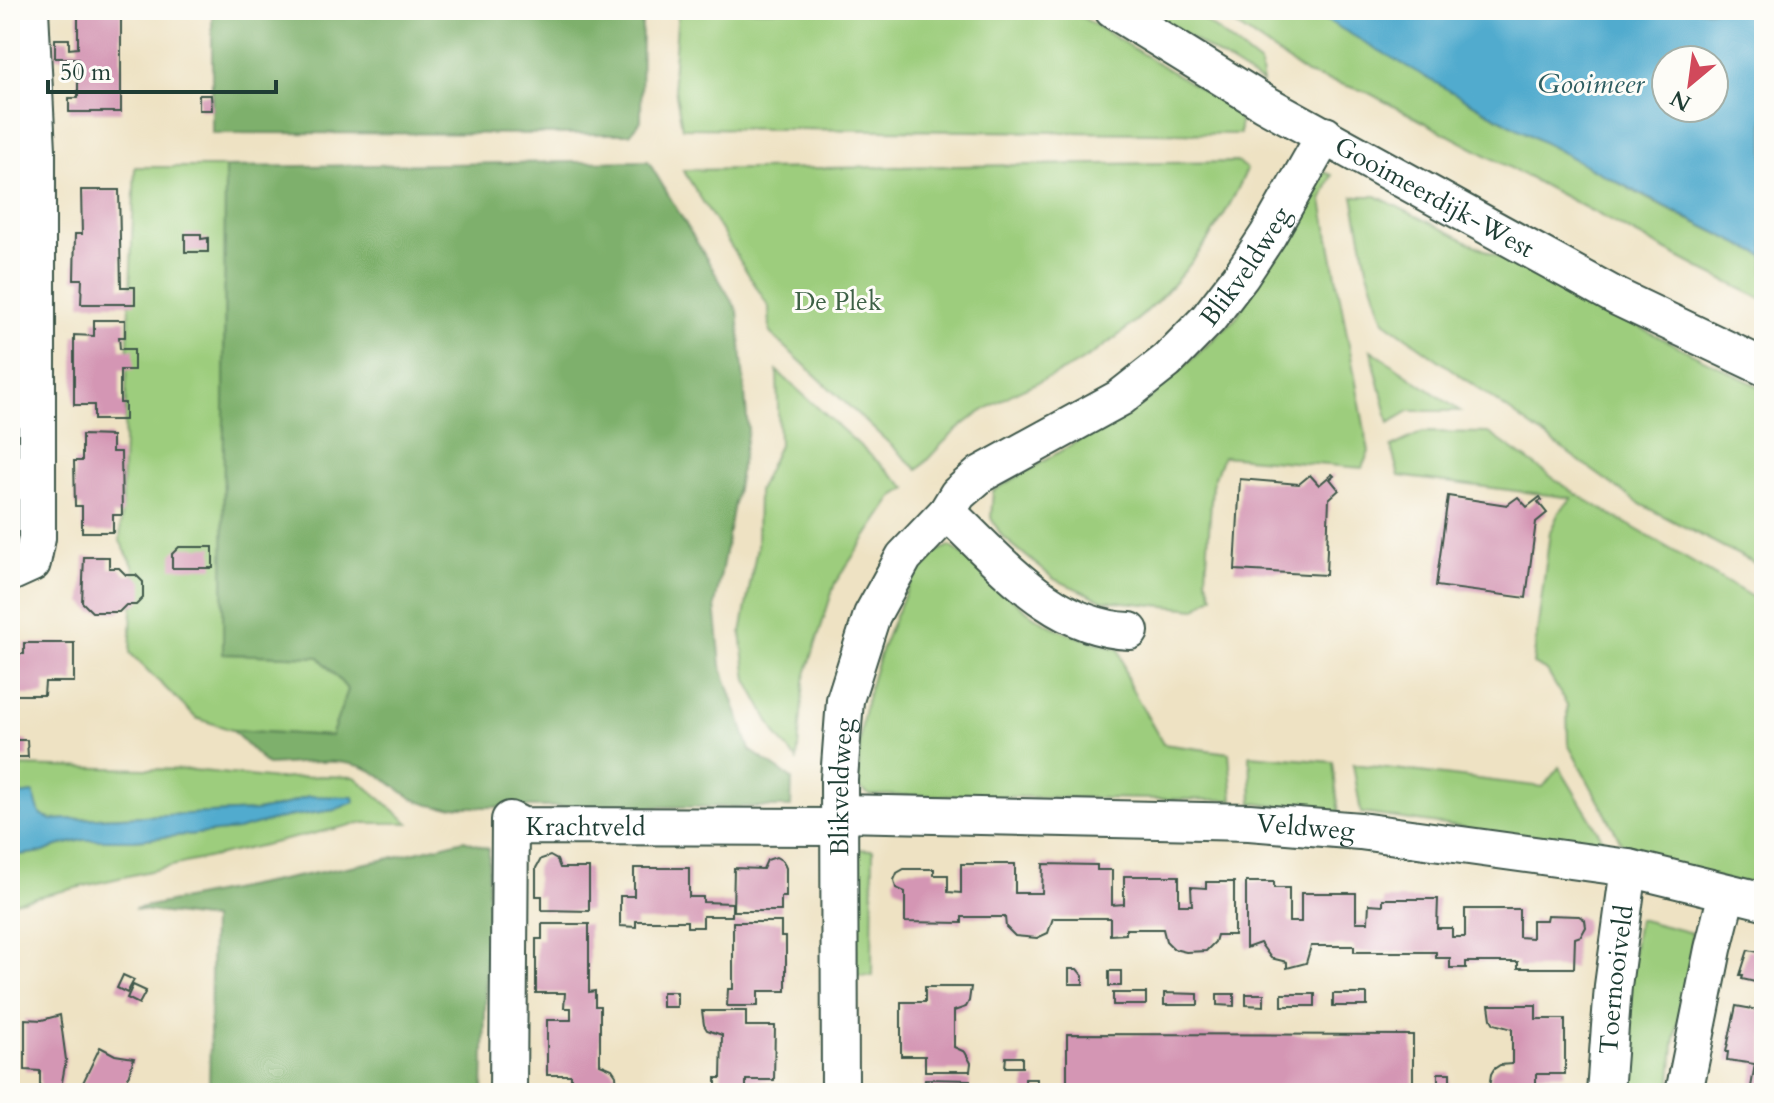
<svg xmlns="http://www.w3.org/2000/svg" width="1774" height="1103" font-family="Cardo,serif">
	<style>
		.green { fill: #9dcd7d; stroke: #5e8558; stroke-width: 2 }
		.forest { fill: #7eb06c; stroke: #4e7650; stroke-width: 2 }
		.water { fill: #51abce; stroke: #387481; stroke-width: 2; fill-rule: evenodd }
		.building { fill: #d496b4 }
		.lines { fill: none; stroke-linecap: round; stroke-linejoin: round }
		.minor-casing { stroke: #3e5649; stroke-width: 40 }
		.minor { stroke: #fff; stroke-width: 36 }
		.labels { text-anchor: middle; dominant-baseline: central; stroke-width: 6; stroke-linejoin: round; paint-order: stroke }
		.street-label { font-size: 26px; fill: #1f3d34; stroke: #fdfcf7 }
		.park-label { font-size: 26px; fill: #3e6146; stroke: #fdfcf7 }
		.water-label { font-size: 28px; font-style: italic; fill: #2e5e62; stroke: #fdfcf7 }
	</style>
	<rect width="100%" height="100%" fill="#fdfcf7"/>
	<filter id="ink" filterUnits="userSpaceOnUse"><feTurbulence type="fractalNoise" baseFrequency=".0125" numOctaves="2"/><feDisplacementMap in="SourceGraphic" scale="16" xChannelSelector="R" yChannelSelector="G"/><feConvolveMatrix kernelMatrix="1 2 1 2 8 2 1 2 1" color-interpolation-filters="sRGB"/></filter>
	<filter id="wash" filterUnits="userSpaceOnUse"><feTurbulence type="fractalNoise" baseFrequency=".006" numOctaves="4" result="noise"/><feDisplacementMap in="SourceGraphic" scale="32" xChannelSelector="R" yChannelSelector="G"/><feGaussianBlur stdDeviation="1.8" result="paint"/><feColorMatrix in="noise" values="0 0 0 0 0 0 0 0 0 0 0 0 0 0 0 0 0 1.4 0 .05"/><feComposite in="paint" operator="in"/></filter>
	<g filter="url(#wash)">
		<rect width="100%" height="100%" fill="#eee2c3"/>
		<g class="green">
			<polygon points="678,10 1070,10 1240,113 1240,134 682,128 673,77"/>
			<polygon points="1146,10 1191,10 1260,64 1263,83"/>
			<polygon points="1214,10 1309,10 1485,111 1661,206 1764,256 1764,300 1705,271 1367,92 1307,74"/>
			<path d="M1237,162L1247,169C1212,250 1151,320 1075,365C1056,376 1034,383 1014,393C997,403 977,413 962,426C946,438 932,455 918,470L770,333L769,307L683,170Z"/>
			<polygon points="135,167 225,167 223,654 319,657 348,690 331,736 232,730 196,718 130,653 134,567 120,541"/>
			<polygon points="1324,172 1332,175 1322,201 1369,452 1362,468 1223,456 1212,485 1206,578 1213,596 1196,609 1102,600 1054,579 1002,536 991,518 993,491 1149,399 1236,318 1300,208"/>
			<polygon points="1353,196 1376,196 1764,389 1764,568 1638,503 1384,321 1367,268"/>
			<polygon points="1371,350 1460,411 1409,411 1389,423"/>
			<polygon points="777,371 907,488 894,496 835,583 804,681 797,760 777,736 747,680 741,633 757,547 758,491 779,445"/>
			<polygon points="1423,432 1489,433 1576,494 1764,604 1764,890 1628,855 1568,744 1567,705 1547,671 1533,664 1550,532 1559,512 1572,498 1399,476 1391,447"/>
			<path d="M950,546C979,564 1000,590 1027,611C1054,632 1087,639 1119,649L1129,684L1163,744L1229,753L1233,800L870,795L859,788C854,704 886,629 924,556Z"/>
			<polygon points="1250,755 1333,762 1339,814 1252,803"/>
			<polygon points="1353,764 1543,787 1559,767 1608,848 1361,813"/>
			<polygon points="10,766 193,770 276,779 320,776 355,777 409,823 360,823 10,903 10,856 44,852 57,846 83,840 134,840 237,830 286,817 335,810 308,796 282,806 256,811 51,820 40,814 33,793 10,796"/>
			<polygon points="855,849 873,850 872,976 856,975"/>
			<polygon points="1638,919 1692,933 1692,948 1674,1044 1670,1093 1620,1093 1622,1026"/>
		</g>
		<g class="forest">
			<polygon points="212,10 642,10 641,121 630,134 212,133"/>
			<path d="M648,161L738,311L748,430L715,605L721,665L750,750L792,779L791,807H440C402,801 397,782 368,769C338,756 299,764 267,765L232,730L331,736L348,690L319,657L223,654L225,167Z"/>
			<polygon points="464,840 489,849 483,1093 209,1093 212,919 134,909 387,859"/>
		</g>
		<g class="water">
			<path d="M1309,10H1764V256C1609,181 1458,97 1309,10ZM1666,60H1714V108H1666Z"/>
			<polygon points="33,793 40,814 51,820 256,811 282,806 308,796 353,797 354,802 335,810 286,817 237,830 134,840 83,840 57,846 44,852 10,856 10,829 19,812 16,809 13,815 10,814 10,796"/>
		</g>
		<g id="blocks">
			<g class="building">
				<polygon points="78,10 121,10 121,112 69,112 69,98 78,98 78,58 55,58 55,39 69,39 69,49 78,48"/>
				<polygon points="199,95 211,95 212,110 199,110"/>
				<polygon points="81,190 119,190 121,287 135,287 135,304 81,304 82,279 74,279 75,234 82,234"/>
				<polygon points="185,234 201,234 201,239 208,238 208,252 185,252"/>
				<polygon points="94,320 125,320 125,337 119,337 120,349 134,349 134,370 120,370 120,403 125,403 125,420 94,420 94,405 74,405 74,335 94,336"/>
				<polygon points="82,435 112,436 112,452 121,452 122,515 113,515 113,532 82,532 82,506 75,506 74,461 82,461"/>
				<polygon points="1332,474 1334,476 1330,479 1339,490 1329,499 1326,575 1235,570 1240,479 1299,484 1310,475 1319,485"/>
				<polygon points="1448,496 1507,505 1518,497 1527,507 1540,497 1542,500 1538,502 1547,513 1536,522 1526,598 1436,586"/>
				<polygon points="179,547 213,547 213,568 172,568 172,554"/>
				<polygon points="84,557 109,557 109,568 119,568 126,575 136,575 143,582 143,598 136,605 126,605 119,612 92,612 82,602"/>
				<polygon points="24,643 74,643 74,682 45,682 44,695 11,695 11,654 24,654"/>
				<polygon points="10,740 27,740 28,757 10,757"/>
				<polygon points="550,856 557,860 560,868 589,868 589,911 542,910 542,896 536,896 536,868 541,859"/>
				<polygon points="776,857 783,861 786,868 786,897 781,897 781,911 733,911 734,868 763,869 767,860"/>
				<polygon points="961,864 1015,864 1015,893 1042,893 1043,864 1097,865 1097,870 1112,870 1112,905 1124,904 1124,876 1179,876 1179,905 1192,905 1191,887 1206,888 1206,882 1234,882 1234,935 1217,935 1215,942 1206,951 1186,952 1174,949 1166,941 1163,929 1126,929 1126,934 1110,935 1110,918 1053,918 1048,933 1037,938 1015,936 1006,927 1005,917 962,917 962,923 905,922 905,892 896,888 894,880 897,873 904,869 934,869 934,875 948,875 948,892 961,893"/>
				<polygon points="634,868 689,868 689,897 703,897 703,902 732,903 732,916 703,916 703,927 687,927 687,921 636,921 636,927 620,926 620,896 634,896"/>
				<polygon points="1246,882 1274,882 1274,888 1289,888 1289,922 1301,922 1301,893 1356,893 1356,922 1368,922 1369,904 1383,905 1383,899 1438,899 1437,928 1452,928 1452,937 1465,937 1465,909 1519,909 1519,937 1532,938 1532,920 1546,920 1547,915 1579,916 1585,920 1586,927 1581,936 1575,938 1574,968 1518,968 1518,962 1466,962 1466,968 1450,968 1450,958 1436,958 1436,952 1354,952 1354,946 1311,946 1306,963 1287,968 1287,962 1271,958 1260,943 1246,948"/>
				<polygon points="733,922 781,922 781,937 786,937 786,991 758,991 758,1006 727,1006 728,989 733,989"/>
				<polygon points="542,924 589,924 589,992 595,991 595,1006 600,1006 600,1064 612,1069 616,1075 617,1089 594,1089 594,1093 564,1093 564,1088 571,1087 571,1075 547,1075 547,1020 571,1020 571,1008 564,1008 565,993 536,993 536,939 542,939"/>
				<polygon points="1748,950 1764,953 1764,984 1742,979 1743,975 1740,975"/>
				<polygon points="1069,969 1077,969 1083,976 1083,984 1069,984"/>
				<rect x="1109" y="971" width="12" height="15"/>
				<polygon points="123,975 134,980 127,993 117,988"/>
				<polygon points="133,985 146,991 139,1004 127,998"/>
				<polygon points="925,987 971,987 969,1001 966,1007 954,1011 954,1047 965,1052 971,1063 970,1071 925,1071 925,1056 901,1056 901,1002 925,1002"/>
				<rect x="662" y="992" width="15" height="15"/>
				<rect x="1113" y="993" width="33" height="12"/>
				<polygon points="1164,993 1198,994 1198,1005 1164,1005"/>
				<polygon points="1217,994 1234,994 1234,1006 1217,1005"/>
				<polygon points="1246,994 1264,994 1264,1006 1246,1005"/>
				<rect x="1282" y="994" width="33" height="12"/>
				<rect x="1333" y="994" width="34" height="12"/>
				<polygon points="1489,1005 1536,1005 1536,1019 1565,1019 1565,1074 1536,1074 1536,1088 1489,1088 1491,1074 1494,1069 1500,1065 1512,1064 1512,1029 1494,1024 1491,1019"/>
				<polygon points="1736,1006 1764,1011 1764,1093 1750,1093 1755,1064 1727,1060 1728,1052 1726,1052"/>
				<polygon points="702,1011 746,1011 746,1026 775,1026 774,1080 746,1080 746,1093 716,1093 716,1078 721,1078 722,1035 707,1030 704,1025"/>
				<polygon points="60,1015 66,1060 60,1093 56,1093 40,1089 40,1071 25,1070 25,1019 42,1020"/>
				<polygon points="1067,1034 1413,1035 1413,1093 1128,1090 1123,1090 1123,1093 1067,1093"/>
				<polygon points="100,1047 115,1055 134,1058 123,1093 78,1093"/>
				<polygon points="1006,1057 1022,1057 1022,1067 1005,1067"/>
				<rect x="1438" y="1073" width="12" height="16"/>
				<polygon points="925,1079 970,1080 969,1093 924,1093"/>
				<rect x="1025" y="1079" width="12" height="14"/>
			</g>
		</g>
	</g>
	<g filter="url(#ink)">
		<use href="#blocks" fill-opacity="0" stroke="#3e5649" stroke-width="2"/>
		<g class="lines">
			<g class="minor-casing">
				<g id="minor">
					<path id="s1" d="M1113,10L1264,103L1617,297L1764,367"/>
					<path d="M947,512C1001,562 1052,628 1130,631"/>
					<polyline points="10,573 32,563 37,538 37,150 30,10"/>
					<path id="s2" d="M840,813L1249,822L1360,831L1629,868L1764,901"/>
					<path id="s3" d="M508,1093L510,820L522,826L840,827"/>
					<path id="s4" d="M840,1093L839,779L845,700L872,615L904,557L947,512L958,494L981,474L1120,398L1167,361L1208,319L1241,276L1268,235L1325,135"/>
					<path id="s5" d="M1605,1093L1613,986L1629,868"/>
					<polyline points="1684,1093 1713,949 1727,893"/>
				</g>
			</g>
			<use href="#minor" class="minor"/>
		</g>
	</g>
	<g class="labels">
		<g class="street-label">
			<text stroke="none"><textPath href="#s1" startOffset="372">Gooimeerdijk-West</textPath></text>
			<text stroke="none"><textPath href="#s4" startOffset="1004">Blikveldweg</textPath></text>
			<text stroke="none"><textPath href="#s4" startOffset="306">Blikveldweg</textPath></text>
			<text stroke="none"><textPath href="#s3" startOffset="350">Krachtveld</textPath></text>
			<text stroke="none"><textPath href="#s2" startOffset="466">Veldweg</textPath></text>
			<text stroke="none"><textPath href="#s5" startOffset="114">Toernooiveld</textPath></text>
		</g>
		<g class="park-label">
			<text x="838" y="301">De Plek</text>
		</g>
		<g class="water-label">
			<text x="1591" y="84">Gooimeer</text>
		</g>
	</g>
	<rect width="1774" height="1103" fill="none" stroke="#fdfcf7" stroke-width="40"/>
	<g transform="translate(1690 84) rotate(209)"><circle r="38" fill="#fdfcf7" stroke="#a4b0a9" stroke-width="2"/>
	<path d="M0-6L14 30L0 20L-14 30Z" fill="#d1495b"/>
	<text y="-12" font-size="22" font-weight="bold" text-anchor="middle" fill="#1f3d34">N</text>
	</g>
	<path d="M48 80v12h228v-12" fill="none" stroke="#1f3d34" stroke-width="4"/>
	<text x="60" y="80" font-size="24" fill="#1f3d34" stroke="#fdfcf7" stroke-width="6" paint-order="stroke">50 m</text>
</svg>
